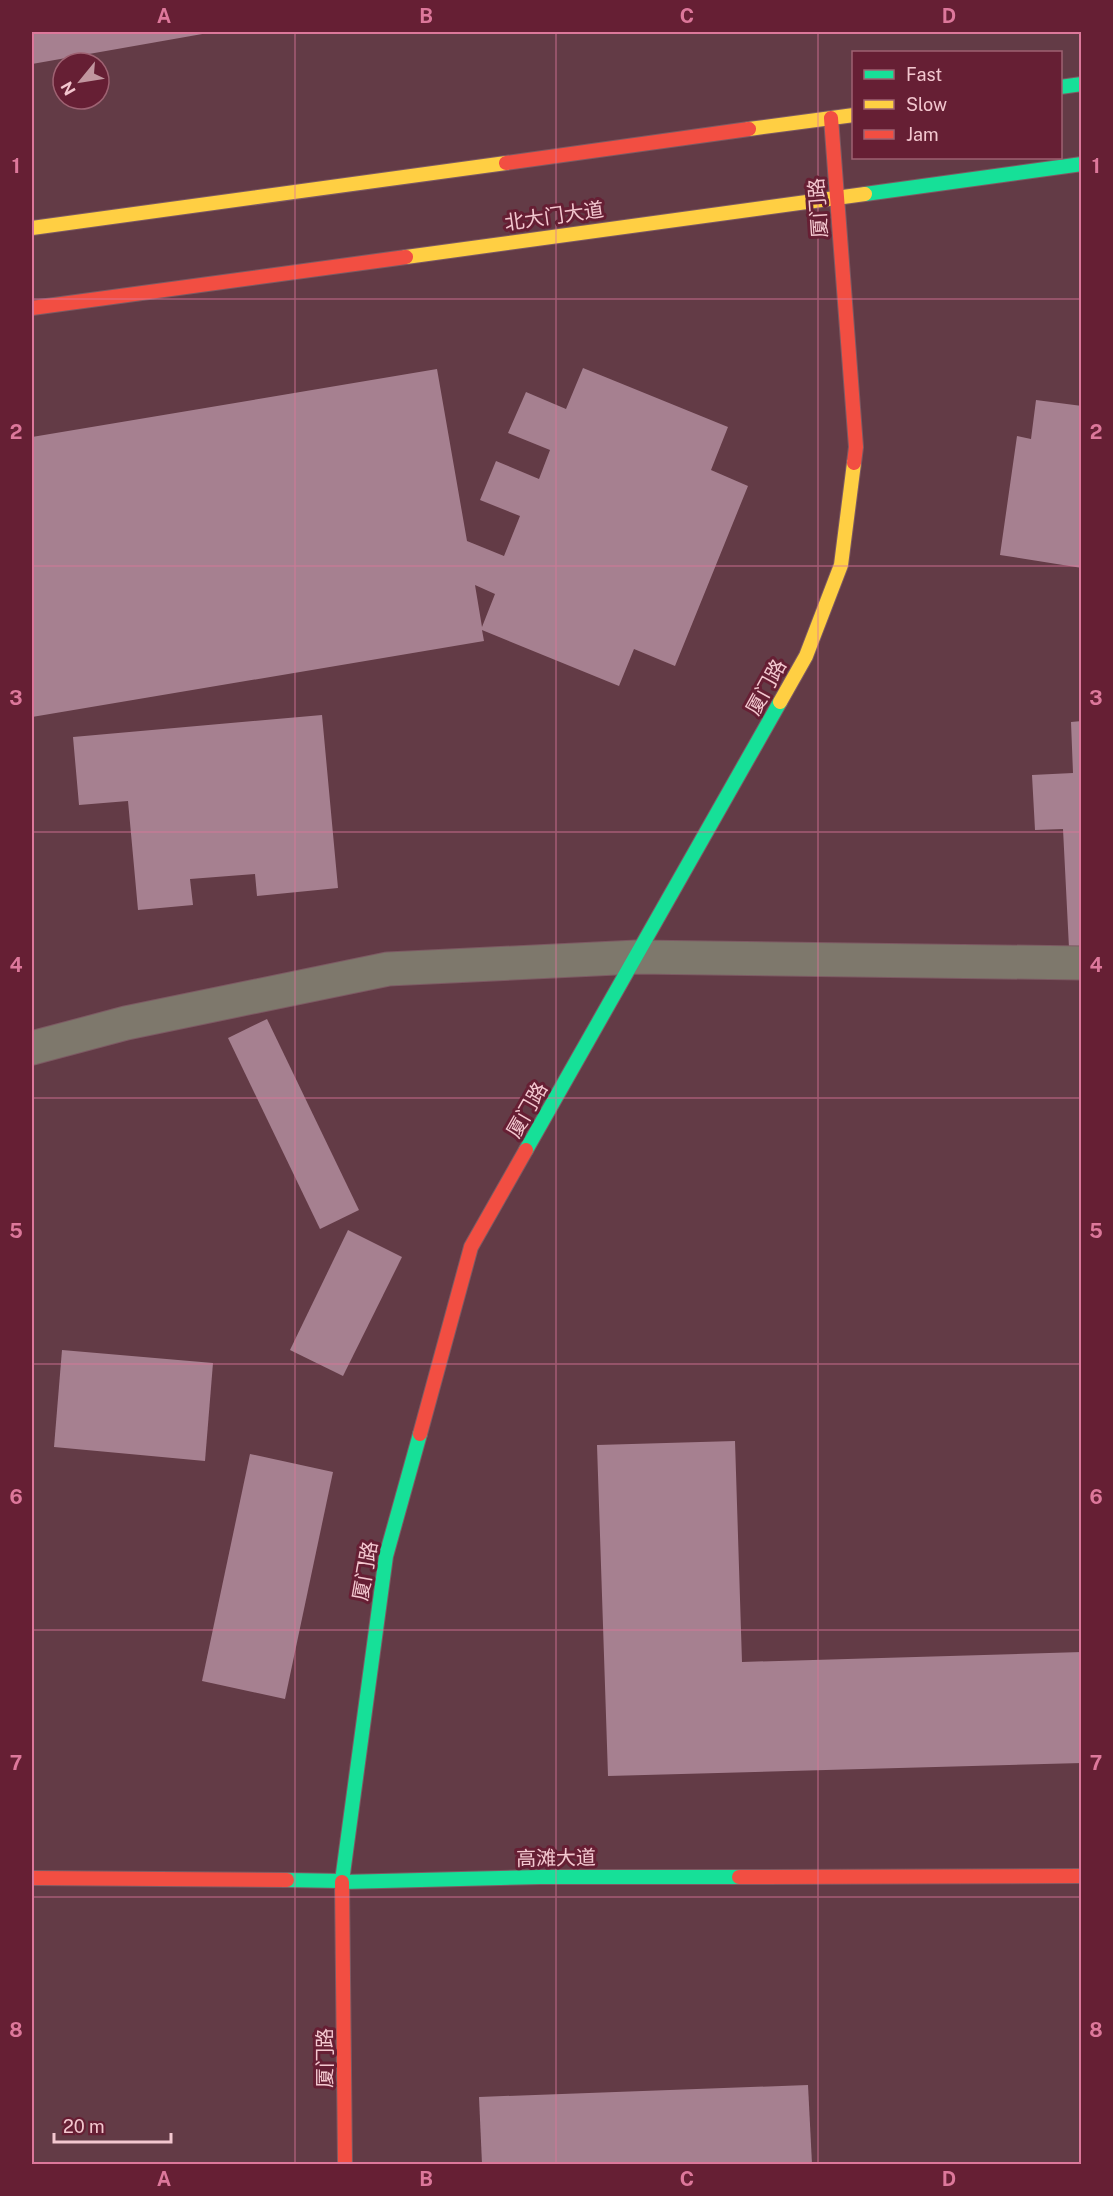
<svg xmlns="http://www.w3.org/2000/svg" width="1113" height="2196" font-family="'Public Sans','Noto Sans SC',sans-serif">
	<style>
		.building { fill: #a68090; fill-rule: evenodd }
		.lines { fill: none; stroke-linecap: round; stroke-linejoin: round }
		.street-casing { stroke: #7d5a63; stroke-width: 35 }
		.fast-casing { stroke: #7d5a63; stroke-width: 16 }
		.slow-casing { stroke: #7d5a63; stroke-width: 16 }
		.jam-casing { stroke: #7d5a63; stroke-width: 16 }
		.street { stroke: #7e786c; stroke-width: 33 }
		.fast { stroke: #16e098; stroke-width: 14 }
		.slow { stroke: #ffcf43; stroke-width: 14 }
		.jam { stroke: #f24e42; stroke-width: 14 }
		.grid { fill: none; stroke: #dd789b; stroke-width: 1.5; stroke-opacity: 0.55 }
		.labels { text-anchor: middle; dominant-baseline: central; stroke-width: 6; stroke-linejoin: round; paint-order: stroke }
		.street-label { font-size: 20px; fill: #f3c7cf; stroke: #661f34 }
		.neatline { fill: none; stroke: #dd789b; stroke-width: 2 }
		.grid-label { font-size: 20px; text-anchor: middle; font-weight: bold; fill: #dd789b }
	</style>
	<rect width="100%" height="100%" fill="#633b46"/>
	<g class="building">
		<polygon points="32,32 208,32 208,33 32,64"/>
		<path d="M583,368L728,427L711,470L748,486L675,666L634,649L619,686L482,630L484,641L32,717V437L437,369L467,541L504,556L520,516L480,500L496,461L539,479L550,450L508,433L526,392L566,409ZM475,585L495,594L482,627Z"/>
		<polygon points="1036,400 1082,406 1082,568 1000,555 1017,436 1031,439"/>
		<polygon points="322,715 338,888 257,896 255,874 190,879 193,905 138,910 128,801 79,805 73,737"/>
		<polygon points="1082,721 1082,948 1069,948 1063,829 1035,830 1032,775 1073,773 1071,722"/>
		<polygon points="267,1019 359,1210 320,1229 228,1038"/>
		<polygon points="348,1230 402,1257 343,1376 290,1350"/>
		<polygon points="62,1350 213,1363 205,1461 54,1447"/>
		<polygon points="735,1441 742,1662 1082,1652 1082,1763 608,1776 597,1445"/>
		<polygon points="250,1454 333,1472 285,1699 202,1681"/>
		<polygon points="808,2085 812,2164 482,2164 479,2097"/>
	</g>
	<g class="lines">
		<g class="street-casing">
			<polyline id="street" points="32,1048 126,1023 388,969 637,957 1082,963"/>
		</g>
		<g class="fast-casing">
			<g id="fast">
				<polyline points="1060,87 1082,84"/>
				<polyline points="865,194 1082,164"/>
				<polyline points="526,1150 780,702"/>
				<polyline points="287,1880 342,1881 386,1556 420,1434"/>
				<polyline points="342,1882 540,1877 739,1877"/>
			</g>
		</g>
		<g class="slow-casing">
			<g id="slow">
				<polyline points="749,129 854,115"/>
				<polyline points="32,228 506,163"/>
				<polyline points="406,257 865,194"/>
				<polyline points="780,702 806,656 841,565 854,463"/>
			</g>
		</g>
		<g class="jam-casing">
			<g id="jam">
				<polyline points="831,118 856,447 854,463"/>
				<polyline points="506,163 749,129"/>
				<polyline points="32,308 406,257"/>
				<polyline points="420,1434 471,1247 526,1150"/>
				<polyline points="739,1877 1082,1876"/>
				<polyline points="32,1878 287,1880"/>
				<polyline points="342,1882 345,2164"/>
			</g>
		</g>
		<use href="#street" class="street"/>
		<use href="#fast" class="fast"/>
		<use href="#slow" class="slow"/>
		<use href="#jam" class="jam"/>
	</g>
	<path class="grid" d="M295,32V2164M556,32V2164M818,32V2164M32,299H1082M32,566H1082M32,832H1082M32,1098H1082M32,1364H1082M32,1630H1082M32,1897H1082"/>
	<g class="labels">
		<g class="street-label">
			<text transform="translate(818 208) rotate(-94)">厦门路</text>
			<text transform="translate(554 216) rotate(-8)">北大门大道</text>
			<text transform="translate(766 687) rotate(-61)">厦门路</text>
			<text transform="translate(527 1110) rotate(-60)">厦门路</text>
			<text transform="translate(365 1571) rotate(-80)">厦门路</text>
			<text transform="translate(556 1858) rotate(-1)">高滩大道</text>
			<text transform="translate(325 2058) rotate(-90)">厦门路</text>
		</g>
	</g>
	<rect width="1113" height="2196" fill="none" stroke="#661f34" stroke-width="66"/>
	<rect x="852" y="51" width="210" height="108" fill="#661f34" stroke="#9e6272" stroke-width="1.5"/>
	<rect x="864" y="70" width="30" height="9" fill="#16e098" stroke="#9e6272" stroke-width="1.5"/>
	<text x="906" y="81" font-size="18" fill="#f3c7cf">Fast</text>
	<rect x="864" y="100" width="30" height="9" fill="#ffcf43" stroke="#9e6272" stroke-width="1.5"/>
	<text x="906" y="111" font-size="18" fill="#f3c7cf">Slow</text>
	<rect x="864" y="130" width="30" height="9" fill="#f24e42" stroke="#9e6272" stroke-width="1.5"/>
	<text x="906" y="141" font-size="18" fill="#f3c7cf">Jam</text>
	<g transform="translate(81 81) rotate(240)"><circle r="28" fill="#661f34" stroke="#9e6272" stroke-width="1.5"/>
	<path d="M0-4.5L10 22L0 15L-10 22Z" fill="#c1969f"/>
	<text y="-9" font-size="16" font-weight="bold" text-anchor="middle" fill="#f3c7cf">N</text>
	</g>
	<path d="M54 2133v9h117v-9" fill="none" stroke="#f3c7cf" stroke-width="3"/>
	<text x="63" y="2133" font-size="18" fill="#f3c7cf" stroke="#661f34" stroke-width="4.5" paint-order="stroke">20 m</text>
	<rect x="33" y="33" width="1047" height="2130" class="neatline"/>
	<g class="grid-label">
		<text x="164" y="23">A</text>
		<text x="426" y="23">B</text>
		<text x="687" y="23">C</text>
		<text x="949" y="23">D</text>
		<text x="16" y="173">1</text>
		<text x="1096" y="173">1</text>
		<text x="16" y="439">2</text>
		<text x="1096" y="439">2</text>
		<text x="16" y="705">3</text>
		<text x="1096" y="705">3</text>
		<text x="16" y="972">4</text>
		<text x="1096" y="972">4</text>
		<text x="16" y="1238">5</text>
		<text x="1096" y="1238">5</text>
		<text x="16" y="1504">6</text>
		<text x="1096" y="1504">6</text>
		<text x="16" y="1770">7</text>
		<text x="1096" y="1770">7</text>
		<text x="16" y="2037">8</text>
		<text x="1096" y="2037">8</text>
		<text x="164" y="2186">A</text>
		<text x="426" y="2186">B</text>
		<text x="687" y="2186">C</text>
		<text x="949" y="2186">D</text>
	</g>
</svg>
